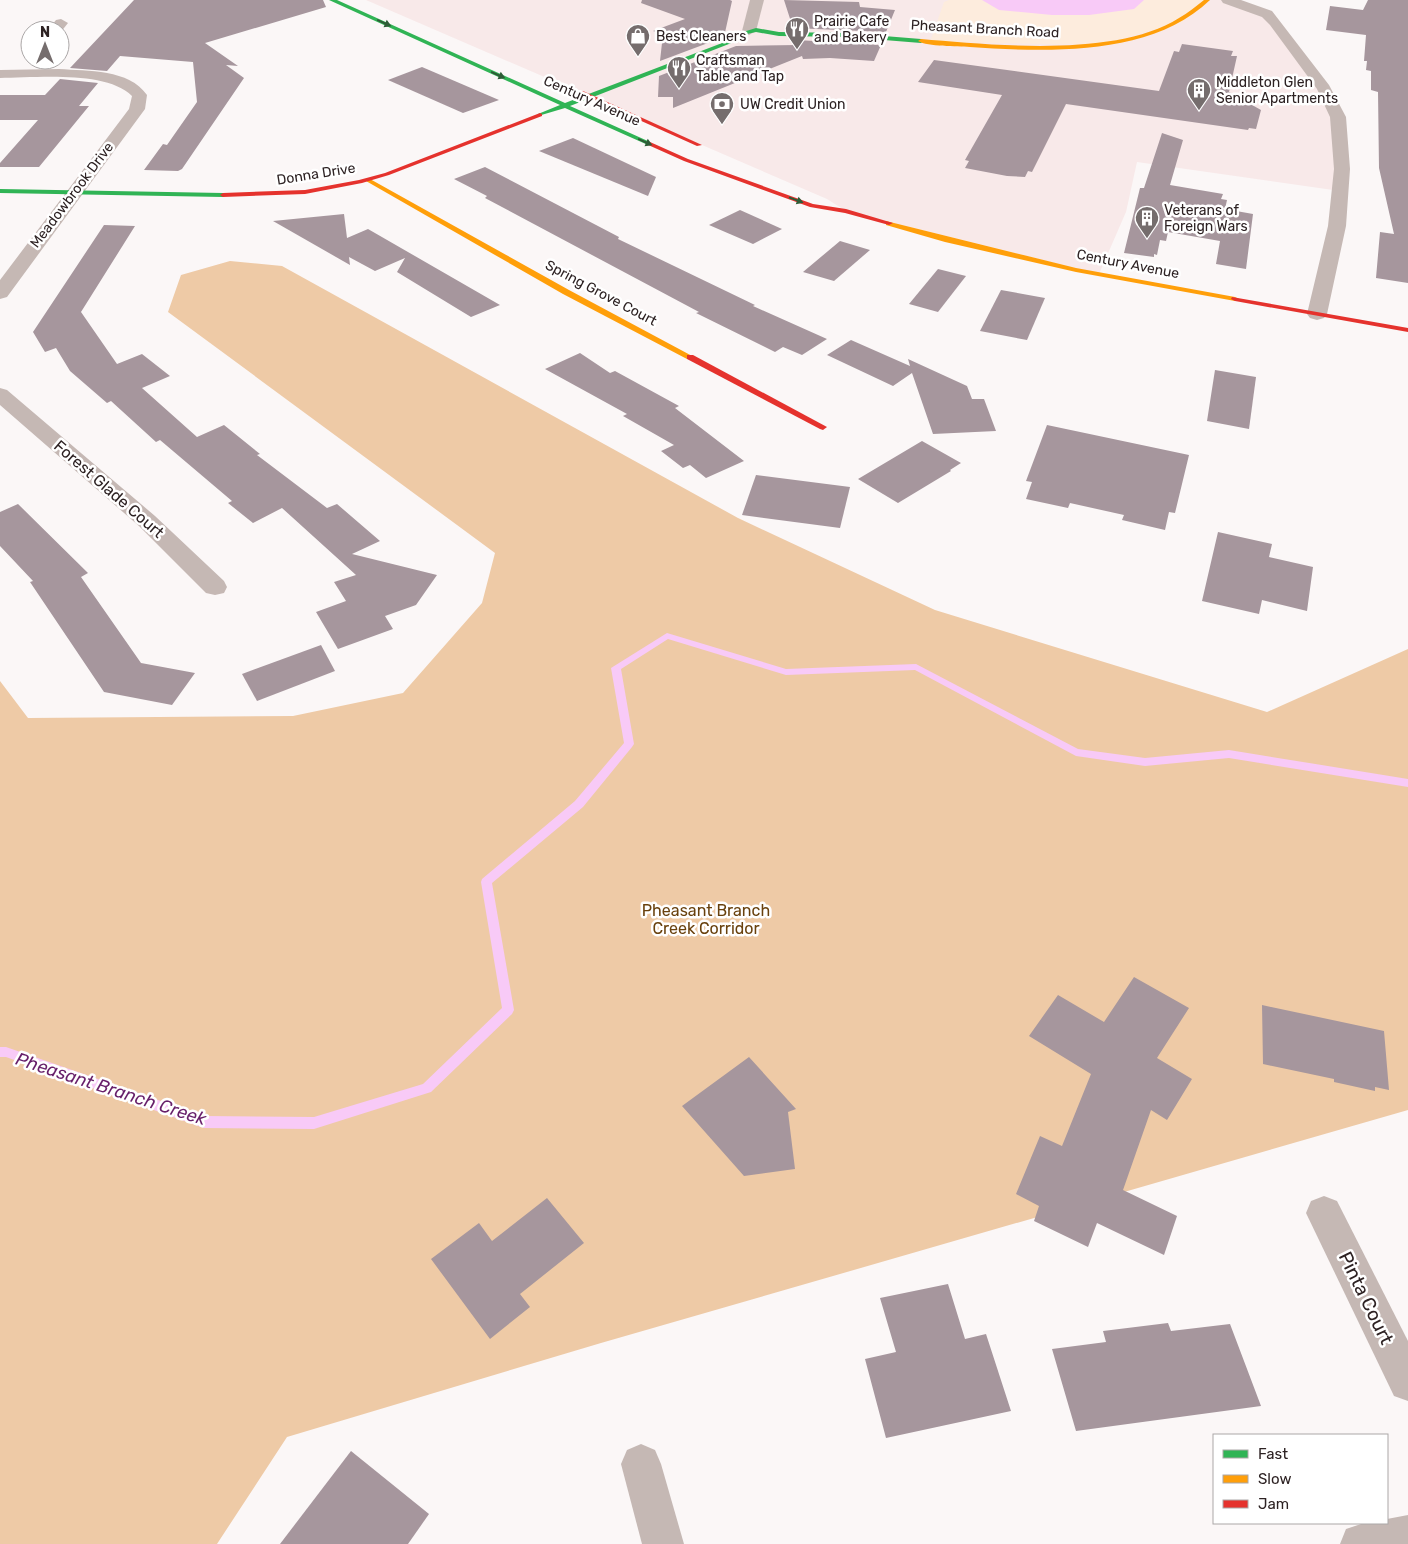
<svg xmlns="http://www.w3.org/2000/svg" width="1408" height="1544" font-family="Rubik,sans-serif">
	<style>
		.built { fill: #f8e9e9 }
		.green { fill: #fdecdd }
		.forest { fill: #eecaa6 }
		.water { fill: #f8caf7 }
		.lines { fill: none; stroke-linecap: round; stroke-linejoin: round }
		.stream { fill: #f8caf7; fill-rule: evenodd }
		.building { fill: #a6969d }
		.street { fill: #c5b8b4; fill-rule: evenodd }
		.fast { fill: #30b455; fill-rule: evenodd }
		.slow { fill: #ff9f0a; fill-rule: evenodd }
		.jam { fill: #e5322d; fill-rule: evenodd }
		.oneway { fill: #2e5c37 }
		.labels { text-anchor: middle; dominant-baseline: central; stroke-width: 5; stroke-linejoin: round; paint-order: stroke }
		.far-poi-label { font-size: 14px; fill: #2d2223; stroke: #fff; text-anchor: start }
		.far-street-label { font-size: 14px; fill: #2d2223; stroke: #fff }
		.street-label { font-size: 16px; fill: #2d2223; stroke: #fff }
		.park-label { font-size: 16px; fill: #69410d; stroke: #fff }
		.water-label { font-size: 18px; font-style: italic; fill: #671f6a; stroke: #fff }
		.near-street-label { font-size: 19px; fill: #2d2223; stroke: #fff }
	</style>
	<rect width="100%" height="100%" fill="#fbf7f7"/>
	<polygon class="built" points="366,0 1228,0 1267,14 1338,117 1340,191 1137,162 1126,212 1099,274 846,211 827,199"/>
	<polygon class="green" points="949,0 1207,0 1182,22 1100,45 930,42 944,2"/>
	<polygon class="forest" points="230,261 282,266 738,518 935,610 1267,712 1408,649 1408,1110 601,1343 287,1437 217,1544 0,1544 0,681 28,718 293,716 403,693 482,603 495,553 168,312 181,275"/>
	<polygon class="water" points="982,0 1144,0 1134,9 1089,15 1052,15 999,10"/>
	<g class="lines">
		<polygon class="stream" points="667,633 786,669 916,664 1078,749 1145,758 1229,750 1408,779 1408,787 1229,758 1145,766 1076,756 915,670 786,675 668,639 621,669 634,744 632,747 583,807 492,883 514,1010 512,1014 431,1092 314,1129 204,1128 6,1057 0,1057 0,1047 6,1047 204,1116 314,1117 423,1084 502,1008 481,882 482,879 575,801 624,743 611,668"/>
	</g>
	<g class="building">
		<polygon points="134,0 323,0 326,7 205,43 238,66 226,65 244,78 182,169 178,171 144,170 163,144 167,145 197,102 193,62 120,56 107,71 70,68"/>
		<polygon points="642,0 730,0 732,1 724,37 660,61 663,34 653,31 685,19 641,3"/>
		<polygon points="784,0 859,2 860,7 895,10 886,32 793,28"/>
		<polygon points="1368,0 1408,0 1408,283 1376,278 1380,232 1394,234 1379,168 1378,92 1371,90 1371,71 1366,70 1367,61 1364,61 1366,35 1326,30 1330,6 1363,10"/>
		<polygon points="797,40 881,45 874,61 830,58 803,59 802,56 673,108 673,97 658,97 659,76 736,46 798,45"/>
		<polygon points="1182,44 1233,51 1231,56 1237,56 1229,92 1261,110 1256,129 1249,128 1248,130 1066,104 1032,172 1028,171 1025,177 1007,176 965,168 969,161 965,160 1002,95 918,82 934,60 1159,91 1174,51 1179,52"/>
		<polygon points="422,67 499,100 463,113 388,80"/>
		<polygon points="60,79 98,83 79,106 89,106 39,167 0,167 0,163 38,120 0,120 0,95 45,95"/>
		<polygon points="1162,133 1183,140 1170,185 1223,194 1221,199 1227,200 1225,209 1253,214 1246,269 1216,264 1220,241 1168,232 1166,241 1160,240 1157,255 1154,254 1154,257 1124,253 1140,188 1144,188"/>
		<polygon points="573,138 656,177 648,196 539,151"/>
		<polygon points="485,167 619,237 618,239 755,305 753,306 827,339 802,355 783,347 775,352 696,313 699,312 485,198 487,196 454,179"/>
		<polygon points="740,210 782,229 753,244 709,225"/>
		<polygon points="344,214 347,238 368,229 500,305 471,317 397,272 405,258 375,271 349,257 350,265 273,221"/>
		<polygon points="104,225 135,226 81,312 117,364 142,354 170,376 142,388 197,437 224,425 260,454 257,455 327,508 337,504 380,541 352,554 437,575 416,605 385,616 393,629 338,649 316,612 346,601 334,582 356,575 282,508 253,523 228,503 232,501 160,440 156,442 111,401 107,403 70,371 56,348 45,352 33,332"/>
		<polygon points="840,241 870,250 834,281 803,272"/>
		<polygon points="938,269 966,276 938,312 909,304"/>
		<polygon points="1001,290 1045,298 1027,340 980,331"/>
		<polygon points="851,340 910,366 908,359 967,386 972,399 984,399 996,431 933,434 912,373 893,386 827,355"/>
		<polygon points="580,353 610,373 615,371 679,406 675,408 744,461 706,478 690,465 683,468 661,451 674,445 623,416 627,414 545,369"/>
		<polygon points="1215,370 1256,377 1249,429 1207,421"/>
		<polygon points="1047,425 1189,455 1175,513 1169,512 1165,530 1122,520 1124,515 1070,503 1068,508 1026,499 1032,482 1026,481"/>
		<polygon points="922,441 961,463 950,470 951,471 898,503 858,479"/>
		<polygon points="756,475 850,487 840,528 742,515"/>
		<polygon points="18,504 88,573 81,577 141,663 195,673 172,705 104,692 30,582 33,581 0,546 0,512"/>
		<polygon points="1218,532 1272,544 1269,557 1313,567 1307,611 1262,600 1259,614 1202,601"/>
		<polygon points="321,645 335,671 257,701 242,674"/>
		<polygon points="1134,977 1189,1008 1157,1058 1192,1079 1167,1120 1151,1110 1123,1190 1177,1216 1164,1255 1097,1223 1088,1247 1034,1221 1039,1206 1016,1194 1040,1136 1062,1146 1091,1074 1029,1036 1058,995 1104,1022"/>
		<polygon points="1262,1005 1384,1031 1389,1090 1375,1087 1375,1091 1334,1082 1334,1079 1263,1064"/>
		<polygon points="749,1057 796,1109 788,1112 795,1169 744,1176 682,1106"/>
		<polygon points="547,1198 584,1243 520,1294 530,1307 490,1339 431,1259 479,1223 492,1241"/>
		<polygon points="948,1284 965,1339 986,1334 1011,1411 886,1438 865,1359 896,1352 880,1298"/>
		<polygon points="1168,1323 1171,1331 1230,1324 1261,1406 1076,1431 1052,1349 1106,1342 1103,1331"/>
		<polygon points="351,1451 429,1514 408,1544 280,1544"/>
	</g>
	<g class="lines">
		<g class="street">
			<polygon points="750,0 764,0 756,31 749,35 742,31"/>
			<polygon points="1221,0 1241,0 1272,11 1329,85 1346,117 1350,169 1346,226 1327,314 1324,318 1317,320 1310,318 1307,314 1328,226 1334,169 1330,117 1317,89 1270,25 1262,17 1223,3"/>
			<polygon points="61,19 68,23 60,33 60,30 48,30 56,20"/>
			<path d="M59,69C88,71 129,69 147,95L145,109L7,297L0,299V280L129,109L132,96C106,70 35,78 0,78V70Z"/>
			<polygon points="0,388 7,390 155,516 224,581 227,587 224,593 215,595 206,593 139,526 0,405"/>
			<polygon points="1324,1196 1337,1201 1408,1341 1408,1401 1394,1396 1306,1213 1311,1201"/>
			<polygon points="641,1444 655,1450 661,1464 684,1544 642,1544 621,1464 627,1450"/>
			<polygon points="1408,1515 1408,1544 1340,1544 1346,1529 1364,1523 1387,1523 1387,1519"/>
		</g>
		<g class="fast">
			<polygon points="329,0 337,0 565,103 730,40 743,32 756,28 779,32 847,33 921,39 924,41 921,43 847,37 779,36 756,32 747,34 734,42 570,106 650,142 650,144 648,145 565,108 538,116 538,114 560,105"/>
			<polygon points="0,189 223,193 226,195 223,197 0,193"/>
		</g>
		<g class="slow">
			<path d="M1204,0H1210C1151,57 1046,52 970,47C957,46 928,47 918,41L921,39C993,45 1116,58 1179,18C1188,13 1196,6 1204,0Z"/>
			<polygon points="366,179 370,179 569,290 694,357 687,359 563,294 366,181"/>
			<polygon points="886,221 1076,268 1235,297 1239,299 1235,301 1076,272 945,242 886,225"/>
		</g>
		<g class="jam">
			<polygon points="579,91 583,91 702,145 697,146 579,93"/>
			<polygon points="540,113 542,114 542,116 389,175 362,183 305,194 223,197 220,195 223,193 305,190 359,180 385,173"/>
			<polygon points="646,142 650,142 688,159 813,204 846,209 893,223 889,225 845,213 810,207 684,161 646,144"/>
			<polygon points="1232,297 1408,328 1408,332 1235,301 1231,299"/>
			<polygon points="687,355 693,355 827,427 823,430 820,429 687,359"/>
		</g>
	</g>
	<defs><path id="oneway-solid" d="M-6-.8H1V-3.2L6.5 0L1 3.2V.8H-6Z" transform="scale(1.25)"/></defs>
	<g class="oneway">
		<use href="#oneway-solid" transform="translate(384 23) rotate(24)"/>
		<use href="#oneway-solid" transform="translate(498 75) rotate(24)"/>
		<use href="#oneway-solid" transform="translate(645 142) rotate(24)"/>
		<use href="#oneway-solid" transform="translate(796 200) rotate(20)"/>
	</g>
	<defs>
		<g id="restaurant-pin" transform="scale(1.25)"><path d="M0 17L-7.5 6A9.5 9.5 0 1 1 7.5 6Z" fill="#756d6d" stroke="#fff"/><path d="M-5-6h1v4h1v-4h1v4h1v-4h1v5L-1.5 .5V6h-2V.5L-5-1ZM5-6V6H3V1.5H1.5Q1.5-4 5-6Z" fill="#fff"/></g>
		<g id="shop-pin" transform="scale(1.25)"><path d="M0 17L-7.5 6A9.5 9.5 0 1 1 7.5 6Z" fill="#756d6d" stroke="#fff"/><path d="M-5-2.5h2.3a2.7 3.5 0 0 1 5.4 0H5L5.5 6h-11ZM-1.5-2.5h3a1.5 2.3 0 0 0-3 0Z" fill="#fff"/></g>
		<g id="building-pin" transform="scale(1.25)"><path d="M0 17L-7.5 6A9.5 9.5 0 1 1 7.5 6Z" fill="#756d6d" stroke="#fff"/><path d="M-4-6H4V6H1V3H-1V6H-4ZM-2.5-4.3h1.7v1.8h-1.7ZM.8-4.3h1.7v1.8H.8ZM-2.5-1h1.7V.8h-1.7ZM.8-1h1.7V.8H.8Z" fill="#fff"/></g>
		<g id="bank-pin" transform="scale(1.25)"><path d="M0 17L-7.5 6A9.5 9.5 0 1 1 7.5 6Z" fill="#756d6d" stroke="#fff"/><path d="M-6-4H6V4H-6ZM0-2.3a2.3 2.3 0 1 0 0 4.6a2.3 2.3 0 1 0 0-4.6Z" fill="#fff"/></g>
	</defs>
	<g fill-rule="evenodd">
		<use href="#restaurant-pin" x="797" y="29"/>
		<use href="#shop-pin" x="638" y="36"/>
		<use href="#restaurant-pin" x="679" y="68"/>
		<use href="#building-pin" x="1199" y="90"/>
		<use href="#bank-pin" x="722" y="104"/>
		<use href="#building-pin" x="1147" y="218"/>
	</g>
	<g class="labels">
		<g class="far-poi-label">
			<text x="814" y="21">Prairie Cafe<tspan x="814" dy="16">and Bakery</tspan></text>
			<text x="656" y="36">Best Cleaners</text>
			<text x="696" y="60">Craftsman<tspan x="696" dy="16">Table and Tap</tspan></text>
			<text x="1216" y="82">Middleton Glen<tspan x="1216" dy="16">Senior Apartments</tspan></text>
			<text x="740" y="104">UW Credit Union</text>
			<text x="1164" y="210">Veterans of<tspan x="1164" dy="16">Foreign Wars</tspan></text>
		</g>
		<g class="far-street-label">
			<text transform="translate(985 29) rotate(3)">Pheasant Branch Road</text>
			<text transform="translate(592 101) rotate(24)">Century Avenue</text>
			<text transform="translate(316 174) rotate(-9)">Donna Drive</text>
			<text transform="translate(72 195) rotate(-53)">Meadowbrook Drive</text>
			<text transform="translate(1128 264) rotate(11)">Century Avenue</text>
			<text transform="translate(601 293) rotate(28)">Spring Grove Court</text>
		</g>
		<g class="street-label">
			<text transform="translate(109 489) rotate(41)">Forest Glade Court</text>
		</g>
		<g class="park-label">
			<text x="706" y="910">Pheasant Branch<tspan x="706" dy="18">Creek Corridor</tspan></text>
		</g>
		<g class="water-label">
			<text transform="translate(111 1089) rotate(18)">Pheasant Branch Creek</text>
		</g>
		<g class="near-street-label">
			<text transform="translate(1366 1298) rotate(64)">Pinta Court</text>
		</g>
	</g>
	<rect x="1213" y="1434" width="175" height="90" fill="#ffffff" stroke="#aba7a7"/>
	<rect x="1223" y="1450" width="25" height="8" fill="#30b455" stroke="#aba7a7"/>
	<text x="1258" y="1459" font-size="15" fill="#2d2223">Fast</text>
	<rect x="1223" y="1475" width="25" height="8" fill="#ff9f0a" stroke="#aba7a7"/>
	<text x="1258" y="1484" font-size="15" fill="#2d2223">Slow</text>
	<rect x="1223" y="1500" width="25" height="8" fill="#e5322d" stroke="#aba7a7"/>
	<text x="1258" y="1509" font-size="15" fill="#2d2223">Jam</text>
	<g transform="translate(45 45)"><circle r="24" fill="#ffffff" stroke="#aba7a7"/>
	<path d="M0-4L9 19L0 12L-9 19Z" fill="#756d6d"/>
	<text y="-8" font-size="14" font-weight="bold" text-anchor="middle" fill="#2d2223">N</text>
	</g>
</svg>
